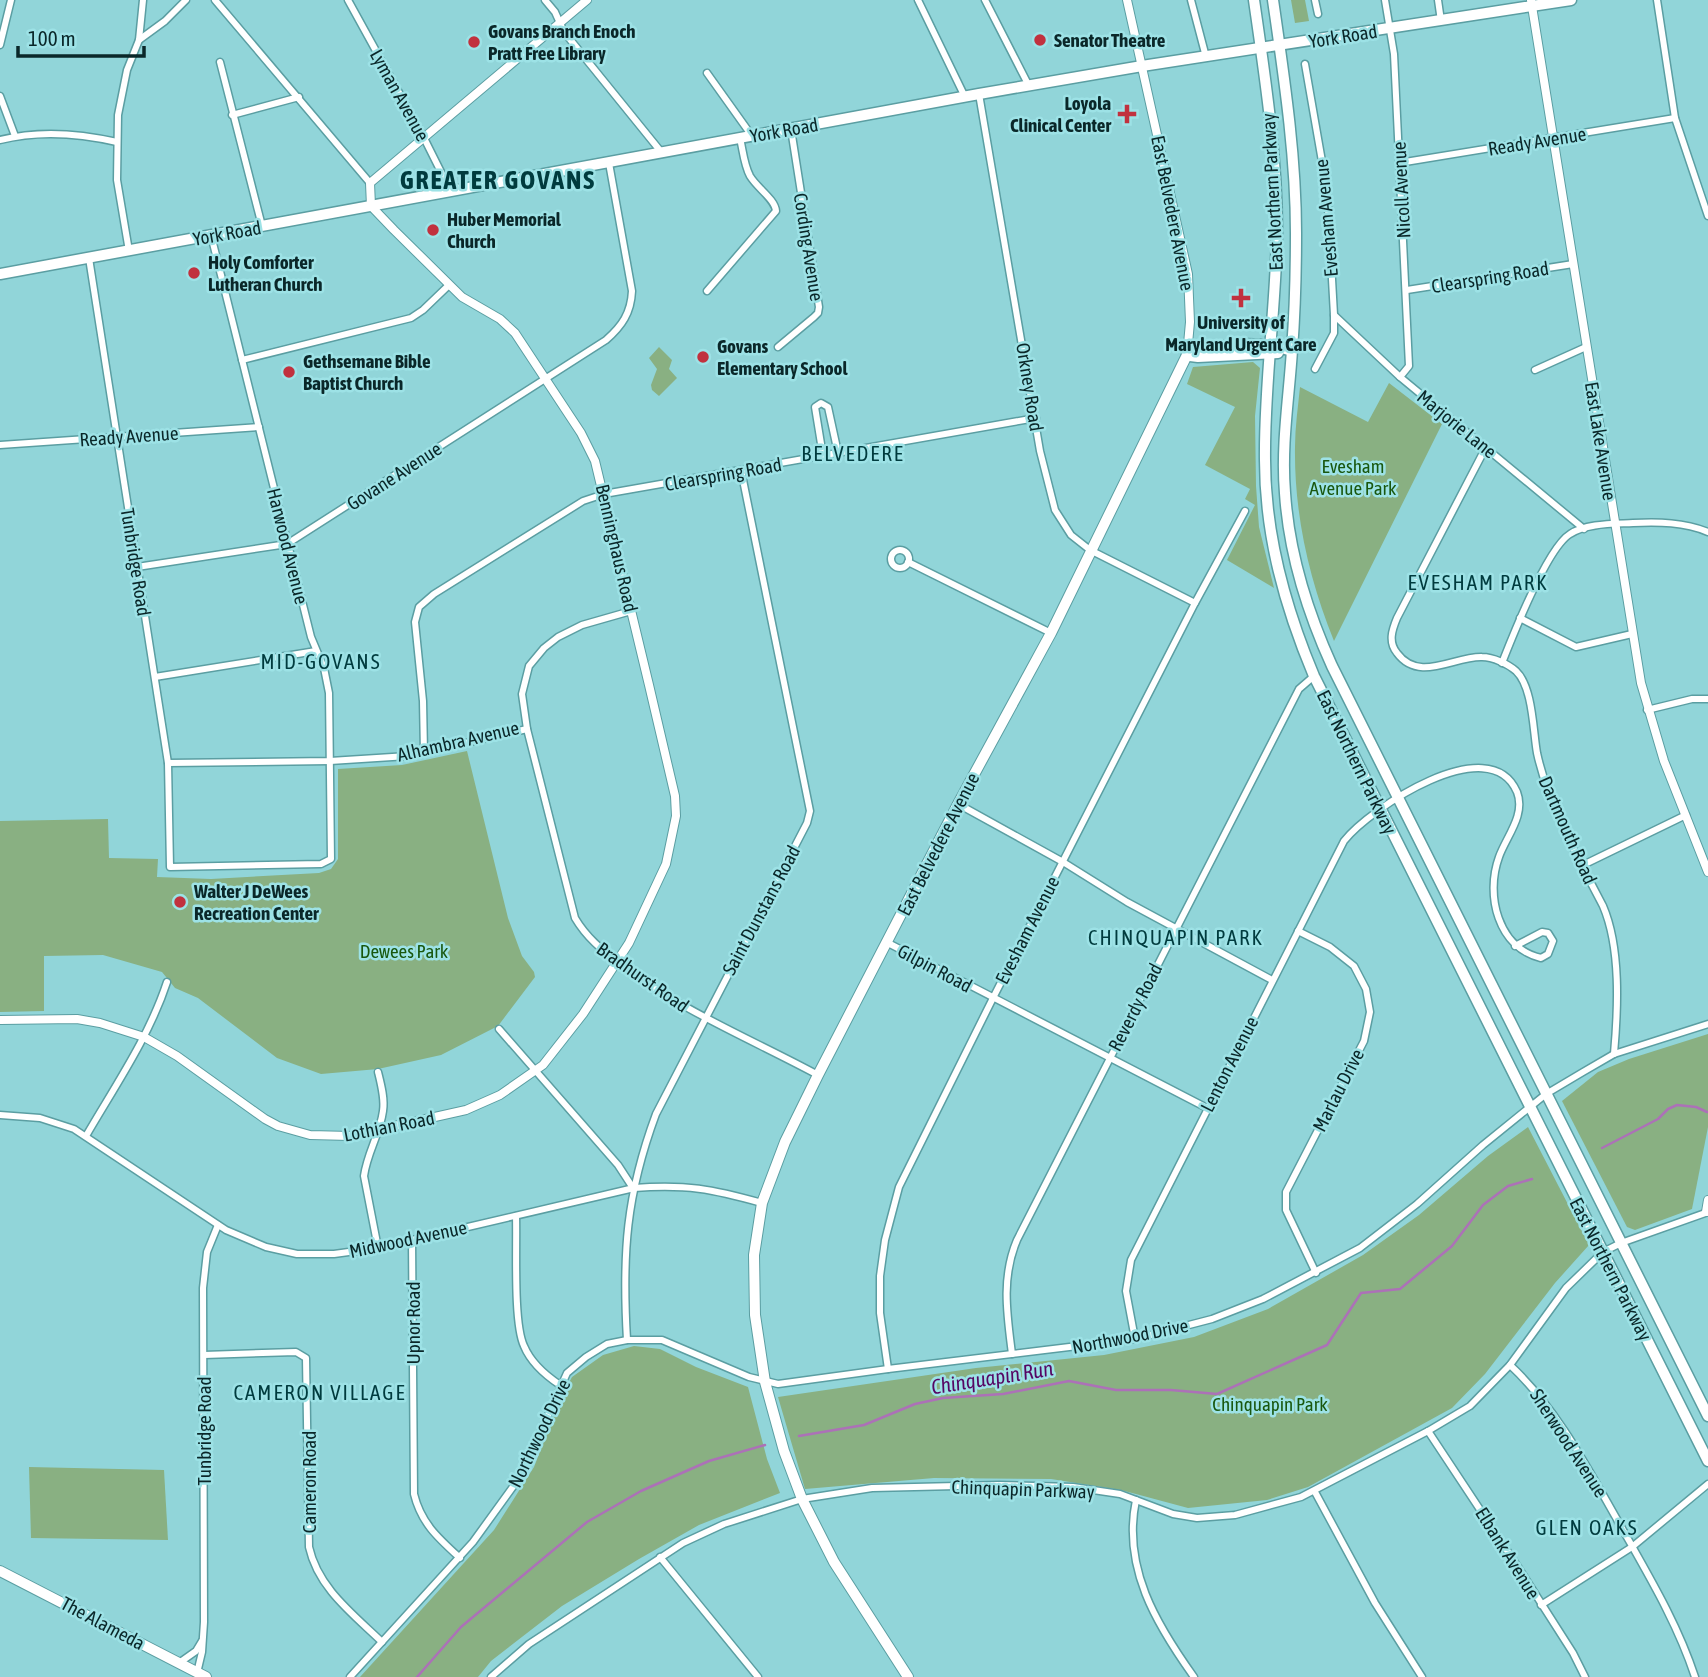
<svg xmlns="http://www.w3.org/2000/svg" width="1708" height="1677" font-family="'Asap Condensed',sans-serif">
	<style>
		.green { fill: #89b082 }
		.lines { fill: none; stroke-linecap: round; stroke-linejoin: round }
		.stream { stroke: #ac71b7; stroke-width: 2.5 }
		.minor-casing { stroke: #5b9ea2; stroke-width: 9 }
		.tertiary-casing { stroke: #5b9ea2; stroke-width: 10 }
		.secondary-casing { stroke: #5b9ea2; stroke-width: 12 }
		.primary-casing { stroke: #5b9ea2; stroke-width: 13 }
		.minor { stroke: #fff; stroke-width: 6 }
		.tertiary { stroke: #fff; stroke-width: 8 }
		.secondary { stroke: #fff; stroke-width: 10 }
		.primary { stroke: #fff; stroke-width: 10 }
		.poi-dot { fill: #c1313e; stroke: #9de2e6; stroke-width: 2.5 }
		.labels { text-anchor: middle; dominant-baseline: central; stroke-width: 5; stroke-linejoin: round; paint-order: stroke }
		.poi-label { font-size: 19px; font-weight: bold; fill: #0a2729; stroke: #9de2e6; text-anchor: start }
		.street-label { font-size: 19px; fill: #0a2729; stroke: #9de2e6 }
		.park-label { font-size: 19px; fill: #19570e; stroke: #9de2e6 }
		.neighbourhood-label { font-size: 21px; letter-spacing: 2px; fill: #003b3e; stroke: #9de2e6 }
		.water-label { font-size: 21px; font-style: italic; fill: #560663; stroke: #9de2e6 }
		.district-label { font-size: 26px; font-weight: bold; letter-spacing: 2px; fill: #003b3e; stroke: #9de2e6 }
	</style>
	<rect width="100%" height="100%" fill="#91d5d9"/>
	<g class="green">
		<polygon points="1291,0 1305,0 1309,21 1295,23"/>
		<polygon points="659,347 672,360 669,369 677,378 659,396 652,390 651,385 657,369 649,358"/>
		<polygon points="1253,362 1260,368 1255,416 1256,486 1259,527 1274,588 1227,560 1255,505 1245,499 1250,489 1205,465 1235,407 1187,384 1193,367"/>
		<path d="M1389,383L1442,424L1334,641C1309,579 1294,514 1295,447C1295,427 1298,407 1300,387L1368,422Z"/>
		<polygon points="467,751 508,918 522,956 534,972 535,977 498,1026 441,1055 378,1069 321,1074 277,1058 198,998 175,988 162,972 103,955 44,956 44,1011 0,1012 0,821 108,819 109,858 158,859 157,877 211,879 319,873 331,869 338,859 338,769 402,765"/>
		<polygon points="1708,1034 1708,1127 1692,1209 1635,1230 1627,1227 1562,1101 1598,1072 1629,1059"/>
		<polygon points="1528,1127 1589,1245 1555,1283 1485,1374 1452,1408 1308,1487 1267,1500 1188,1508 1121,1490 1051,1479 934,1478 805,1489 778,1397 976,1368 1104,1355 1194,1337 1268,1309 1363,1255 1419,1215 1488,1156"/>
		<polygon points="634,1346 660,1349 696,1367 748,1387 767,1459 780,1493 699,1525 639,1559 562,1606 491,1661 478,1677 360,1677 494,1530 534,1467 561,1398 572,1377 603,1355"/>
		<polygon points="29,1467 164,1470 168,1540 31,1538"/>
	</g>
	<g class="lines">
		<g class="stream">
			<polyline points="1602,1148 1658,1119 1668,1109 1677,1105 1696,1107 1707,1112"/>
			<polyline points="799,1436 864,1425 915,1404 943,1398 1003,1394 1069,1381 1116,1390 1171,1390 1217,1394 1327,1345 1361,1293 1400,1289 1452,1246 1483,1205 1508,1186 1532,1179"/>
			<polyline points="417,1677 461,1627 587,1522 641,1491 709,1461 765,1445"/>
		</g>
		<g class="minor-casing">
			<g id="minor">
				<polyline points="215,0 370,183"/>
				<polyline points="348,0 424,138 451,192"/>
				<polyline points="545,0 555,12 564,32 662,153"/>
				<polyline points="918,0 965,97"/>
				<polyline points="985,0 1029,86"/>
				<polyline points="1191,0 1206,57"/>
				<polyline points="1315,0 1318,14"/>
				<polyline points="1385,0 1394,54 1409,366 1400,377"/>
				<polyline points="1438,0 1441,21"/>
				<polyline points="1657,0 1675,118 1708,216"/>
				<polyline points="139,40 165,21 186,0"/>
				<polyline points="0,45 11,0"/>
				<polyline points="220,62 262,226"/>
				<polyline points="1305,64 1327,190 1334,315 1334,333 1315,369"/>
				<polyline points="707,73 752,136"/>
				<polyline points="979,94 1040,451 1055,510 1071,535 1090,550 1195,603"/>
				<polyline points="0,96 15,136"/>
				<polyline points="232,115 299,97"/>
				<path d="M0,140C39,130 78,133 117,142"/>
				<polyline points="1399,163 1675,118"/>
				<polyline points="129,251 117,180 118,115 127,70 139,40 143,0"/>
				<polyline points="89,258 168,763 170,867 321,864 331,859 329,693 324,668 311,637 211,235"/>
				<polyline points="1407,290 1573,264"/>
				<path d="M707,291L776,211C775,199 757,188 750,176C744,165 743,151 740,138"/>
				<polyline points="1334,315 1400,377 1584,529"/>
				<polyline points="778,347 814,317 818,313 819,307 791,129"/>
				<polyline points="242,360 411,318 423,310 449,285"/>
				<polyline points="1535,370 1586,347"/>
				<polyline points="0,445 259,427"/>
				<path d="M1486,447L1397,618C1392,630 1388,642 1397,653C1419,683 1454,656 1482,657C1493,657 1508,664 1516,671C1533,687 1533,731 1537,753C1548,804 1579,860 1603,906C1621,948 1618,1009 1614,1054"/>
				<polyline points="823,456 815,407 821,403 828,407 838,453"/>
				<circle cx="900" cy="559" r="9"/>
				<polyline points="908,562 1051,633"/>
				<path d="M137,567L287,544L606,340C622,326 631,313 632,291L609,163"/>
				<path d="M631,611L582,625L558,637L544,648L529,666L522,694L527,729L575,918C588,940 605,952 624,967C684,1012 753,1040 818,1075"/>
				<polyline points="1520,618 1576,647 1632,634"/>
				<path d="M1502,663C1513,635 1547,548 1570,534C1586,523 1614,524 1633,523C1659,522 1684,522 1708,532"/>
				<polyline points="155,677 316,651"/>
				<polyline points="1647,710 1692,699 1708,699"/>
				<polyline points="424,753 423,701 415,622 419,607 434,594 583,501 604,494 1036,418"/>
				<polyline points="168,763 330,761 408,756 527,729"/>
				<polyline points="958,804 1063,862 1127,902 1272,980"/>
				<polyline points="1583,865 1686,815"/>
				<polyline points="1298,931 1330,947 1354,966 1366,989 1370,1012 1364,1041 1286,1192 1286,1210 1316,1273"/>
				<polyline points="888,943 1207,1108"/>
				<polyline points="499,1029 618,1165 633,1188"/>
				<path d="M0,1115L40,1118L74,1129L226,1230L266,1247L297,1254H334L378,1248L634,1188C686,1184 712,1189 762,1203"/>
				<path d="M86,1136C115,1086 149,1037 167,982"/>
				<path d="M516,1216C517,1245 513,1323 524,1346C531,1363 545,1375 560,1385"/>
				<path d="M412,1240L414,1494C421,1523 438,1538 460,1558"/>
				<path d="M378,1248L364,1176C367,1153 380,1134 383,1111C385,1099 381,1084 378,1072"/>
				<path d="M1135,1339L1126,1291L1131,1260L1344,841C1369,809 1490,728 1517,792C1526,815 1506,837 1499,857C1485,895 1498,948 1541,958L1548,954L1553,941L1548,933L1542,932L1515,946"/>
				<path d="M627,1340C622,1254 626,1195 656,1114L807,823L810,811L741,470"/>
				<path d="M1012,1354C1007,1314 1001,1278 1017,1240L1299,689L1314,676"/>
				<path d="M204,1355L296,1352L306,1358L309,1547C318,1588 353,1614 382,1642"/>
				<path d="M1510,1365C1558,1410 1587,1467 1619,1523C1647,1573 1677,1622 1695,1677"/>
				<polyline points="888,1369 880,1313 880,1276 885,1240 899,1187 993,998 1195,603 1245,511"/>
				<polyline points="1428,1431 1518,1567 1573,1653 1585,1677"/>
				<polyline points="1315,1492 1375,1603 1422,1677"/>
				<path d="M1136,1500C1122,1567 1156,1624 1194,1677"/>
				<polyline points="660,1557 758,1677"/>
				<polyline points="1541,1605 1632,1547 1708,1484"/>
				<polyline points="179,1663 196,1651 202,1641"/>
				<polyline points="197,1673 202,1652 204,1622 203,1288 207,1252 218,1225"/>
				<polyline points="350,1677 473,1542 520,1477 567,1373 586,1357 607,1344 627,1340 662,1340 749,1377 778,1384 888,1369 1135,1339 1212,1319 1263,1299 1360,1248 1417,1204 1483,1145 1546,1094 1583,1072 1614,1054 1708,1024"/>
				<polyline points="491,1677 529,1644 683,1543 724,1524 802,1499 872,1488 999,1485 1073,1487 1120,1494 1173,1514 1197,1518 1235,1515 1301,1497 1428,1431 1470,1406 1510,1365 1566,1288 1603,1252 1621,1243 1708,1212"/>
			</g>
		</g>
		<g class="tertiary-casing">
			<g id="tertiary">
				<polyline points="1127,0 1188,274 1190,322 1187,355"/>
				<polyline points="1531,0 1641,683 1664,761 1708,872"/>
				<polyline points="0,1020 77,1019 100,1023 144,1037 177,1056 265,1119 278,1126 310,1135 350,1136 466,1110 500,1095 543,1065 583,1014 629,943 666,864 676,816 675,796 649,685 595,461 581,433 515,333 500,319 462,297 394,230 371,206 370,183 587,0"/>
				<polyline points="1706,1212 1708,1200"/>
			</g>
		</g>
		<g class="secondary-casing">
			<g id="secondary">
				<polyline points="0,1571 206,1677"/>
				<polyline points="908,1677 834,1562 802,1499 784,1451 765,1382 755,1315 754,1255 762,1203 785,1142 818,1075 958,804 1051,633 1187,355"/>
			</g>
		</g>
		<g class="primary-casing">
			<g id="primary">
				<path d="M1254,0C1265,77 1277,155 1277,232C1276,308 1264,384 1265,460C1265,536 1285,607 1314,676L1708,1461"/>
				<path d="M1273,0C1284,77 1296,155 1296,233C1296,272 1295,311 1292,350C1289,398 1281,445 1285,493C1289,554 1307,611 1332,666L1708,1416"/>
				<polyline points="0,274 979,94 1142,66 1571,0"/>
				<path d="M1187,355C1220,343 1259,340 1292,351"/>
				<polyline points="1190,356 1198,357 1278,353"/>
			</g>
		</g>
		<use href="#minor" class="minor"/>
		<use href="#tertiary" class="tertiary"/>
		<use href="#secondary" class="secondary"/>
		<use href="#primary" class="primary"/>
	</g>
	<g class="poi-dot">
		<circle cx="1040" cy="40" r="7"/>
		<circle cx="474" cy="42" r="7"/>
		<path d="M1123.5 103.5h7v7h7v7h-7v7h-7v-7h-7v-7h7z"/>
		<circle cx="433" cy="230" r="7"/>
		<circle cx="194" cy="273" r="7"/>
		<path d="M1237.5 287.5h7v7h7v7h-7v7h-7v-7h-7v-7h7z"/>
		<circle cx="703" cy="357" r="7"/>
		<circle cx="289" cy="372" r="7"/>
		<circle cx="180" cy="902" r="7"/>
	</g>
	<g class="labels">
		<g class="poi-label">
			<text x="488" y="31">Govans Branch Enoch<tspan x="488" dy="22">Pratt Free Library</tspan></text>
			<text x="1054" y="40">Senator Theatre</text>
			<text x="1111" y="103" text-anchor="end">Loyola<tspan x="1111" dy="22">Clinical Center</tspan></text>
			<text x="447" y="219">Huber Memorial<tspan x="447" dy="22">Church</tspan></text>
			<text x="208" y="262">Holy Comforter<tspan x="208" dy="22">Lutheran Church</tspan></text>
			<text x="1241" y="322" text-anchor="middle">University of<tspan x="1241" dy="22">Maryland Urgent Care</tspan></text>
			<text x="717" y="346">Govans<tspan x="717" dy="22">Elementary School</tspan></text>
			<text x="303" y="361">Gethsemane Bible<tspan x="303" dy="22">Baptist Church</tspan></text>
			<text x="194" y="891">Walter J DeWees<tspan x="194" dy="22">Recreation Center</tspan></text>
		</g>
		<g class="street-label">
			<text transform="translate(1343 36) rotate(-9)">York Road</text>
			<text transform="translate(400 95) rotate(61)">Lyman Avenue</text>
			<text transform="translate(784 130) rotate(-10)">York Road</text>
			<text transform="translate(1537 141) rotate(-9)">Ready Avenue</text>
			<text transform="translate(1401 190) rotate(-93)">Nicoll Avenue</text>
			<text transform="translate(1272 192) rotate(-93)">East Northern Parkway</text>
			<text transform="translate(1173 213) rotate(79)">East Belvedere Avenue</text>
			<text transform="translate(1326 218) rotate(-95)">Evesham Avenue</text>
			<text transform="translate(227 233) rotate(-10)">York Road</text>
			<text transform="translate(809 247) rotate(81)">Cording Avenue</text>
			<text transform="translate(1490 277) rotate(-9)">Clearspring Road</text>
			<text transform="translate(1030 387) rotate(81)">Orkney Road</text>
			<text transform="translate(1457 424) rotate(39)">Marjorie Lane</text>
			<text transform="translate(129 436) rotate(-4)">Ready Avenue</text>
			<text transform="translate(1601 441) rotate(81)">East Lake Avenue</text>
			<text transform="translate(723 474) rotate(-10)">Clearspring Road</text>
			<text transform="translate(394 476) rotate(-33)">Govane Avenue</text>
			<text transform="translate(288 546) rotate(76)">Harwood Avenue</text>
			<text transform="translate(617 548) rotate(77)">Benninghaus Road</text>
			<text transform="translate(136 562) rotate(81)">Tunbridge Road</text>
			<text transform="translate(458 741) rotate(-13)">Alhambra Avenue</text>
			<text transform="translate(1357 762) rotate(64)">East Northern Parkway</text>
			<text transform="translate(1568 830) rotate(66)">Dartmouth Road</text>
			<text transform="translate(938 844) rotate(-63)">East Belvedere Avenue</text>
			<text transform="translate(761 910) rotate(-62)">Saint Dunstans Road</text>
			<text transform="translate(1027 930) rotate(-63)">Evesham Avenue</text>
			<text transform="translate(935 968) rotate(28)">Gilpin Road</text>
			<text transform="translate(643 977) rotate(35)">Bradhurst Road</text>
			<text transform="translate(1135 1007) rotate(-63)">Reverdy Road</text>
			<text transform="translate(1229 1064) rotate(-63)">Lenton Avenue</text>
			<text transform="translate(1338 1090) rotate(-63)">Marlau Drive</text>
			<text transform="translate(389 1126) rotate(-11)">Lothian Road</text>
			<text transform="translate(408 1239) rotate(-12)">Midwood Avenue</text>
			<text transform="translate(1611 1269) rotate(63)">East Northern Parkway</text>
			<text transform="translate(413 1323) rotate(-90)">Upnor Road</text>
			<text transform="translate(1130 1336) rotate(-11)">Northwood Drive</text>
			<text transform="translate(204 1431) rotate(-90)">Tunbridge Road</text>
			<text transform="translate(539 1433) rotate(-64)">Northwood Drive</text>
			<text transform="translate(1569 1443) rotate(57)">Sherwood Avenue</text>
			<text transform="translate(309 1482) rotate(-90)">Cameron Road</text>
			<text transform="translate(1023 1489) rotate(2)">Chinquapin Parkway</text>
			<text transform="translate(1508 1553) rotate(58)">Elbank Avenue</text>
			<text transform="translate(103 1623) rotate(28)">The Alameda</text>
		</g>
		<g class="park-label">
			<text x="1353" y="466">Evesham<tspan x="1353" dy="22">Avenue Park</tspan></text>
			<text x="404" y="951">Dewees Park</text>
			<text x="1270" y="1404">Chinquapin Park</text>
		</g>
		<g class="neighbourhood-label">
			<text x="853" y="453">BELVEDERE</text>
			<text x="1478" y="582">EVESHAM PARK</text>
			<text x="321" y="661">MID-GOVANS</text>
			<text x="1176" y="937">CHINQUAPIN PARK</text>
			<text x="320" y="1392">CAMERON VILLAGE</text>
			<text x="1587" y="1527">GLEN OAKS</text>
		</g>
		<g class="water-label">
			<text transform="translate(992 1377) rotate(-9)">Chinquapin Run</text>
		</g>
		<g class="district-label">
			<text x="498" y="180">GREATER GOVANS</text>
		</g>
	</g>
	<path d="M18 46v10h126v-10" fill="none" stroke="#0a2729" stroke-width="3.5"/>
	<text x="28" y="46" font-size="21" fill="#0a2729" stroke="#9de2e6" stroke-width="5" paint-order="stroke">100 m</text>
</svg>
